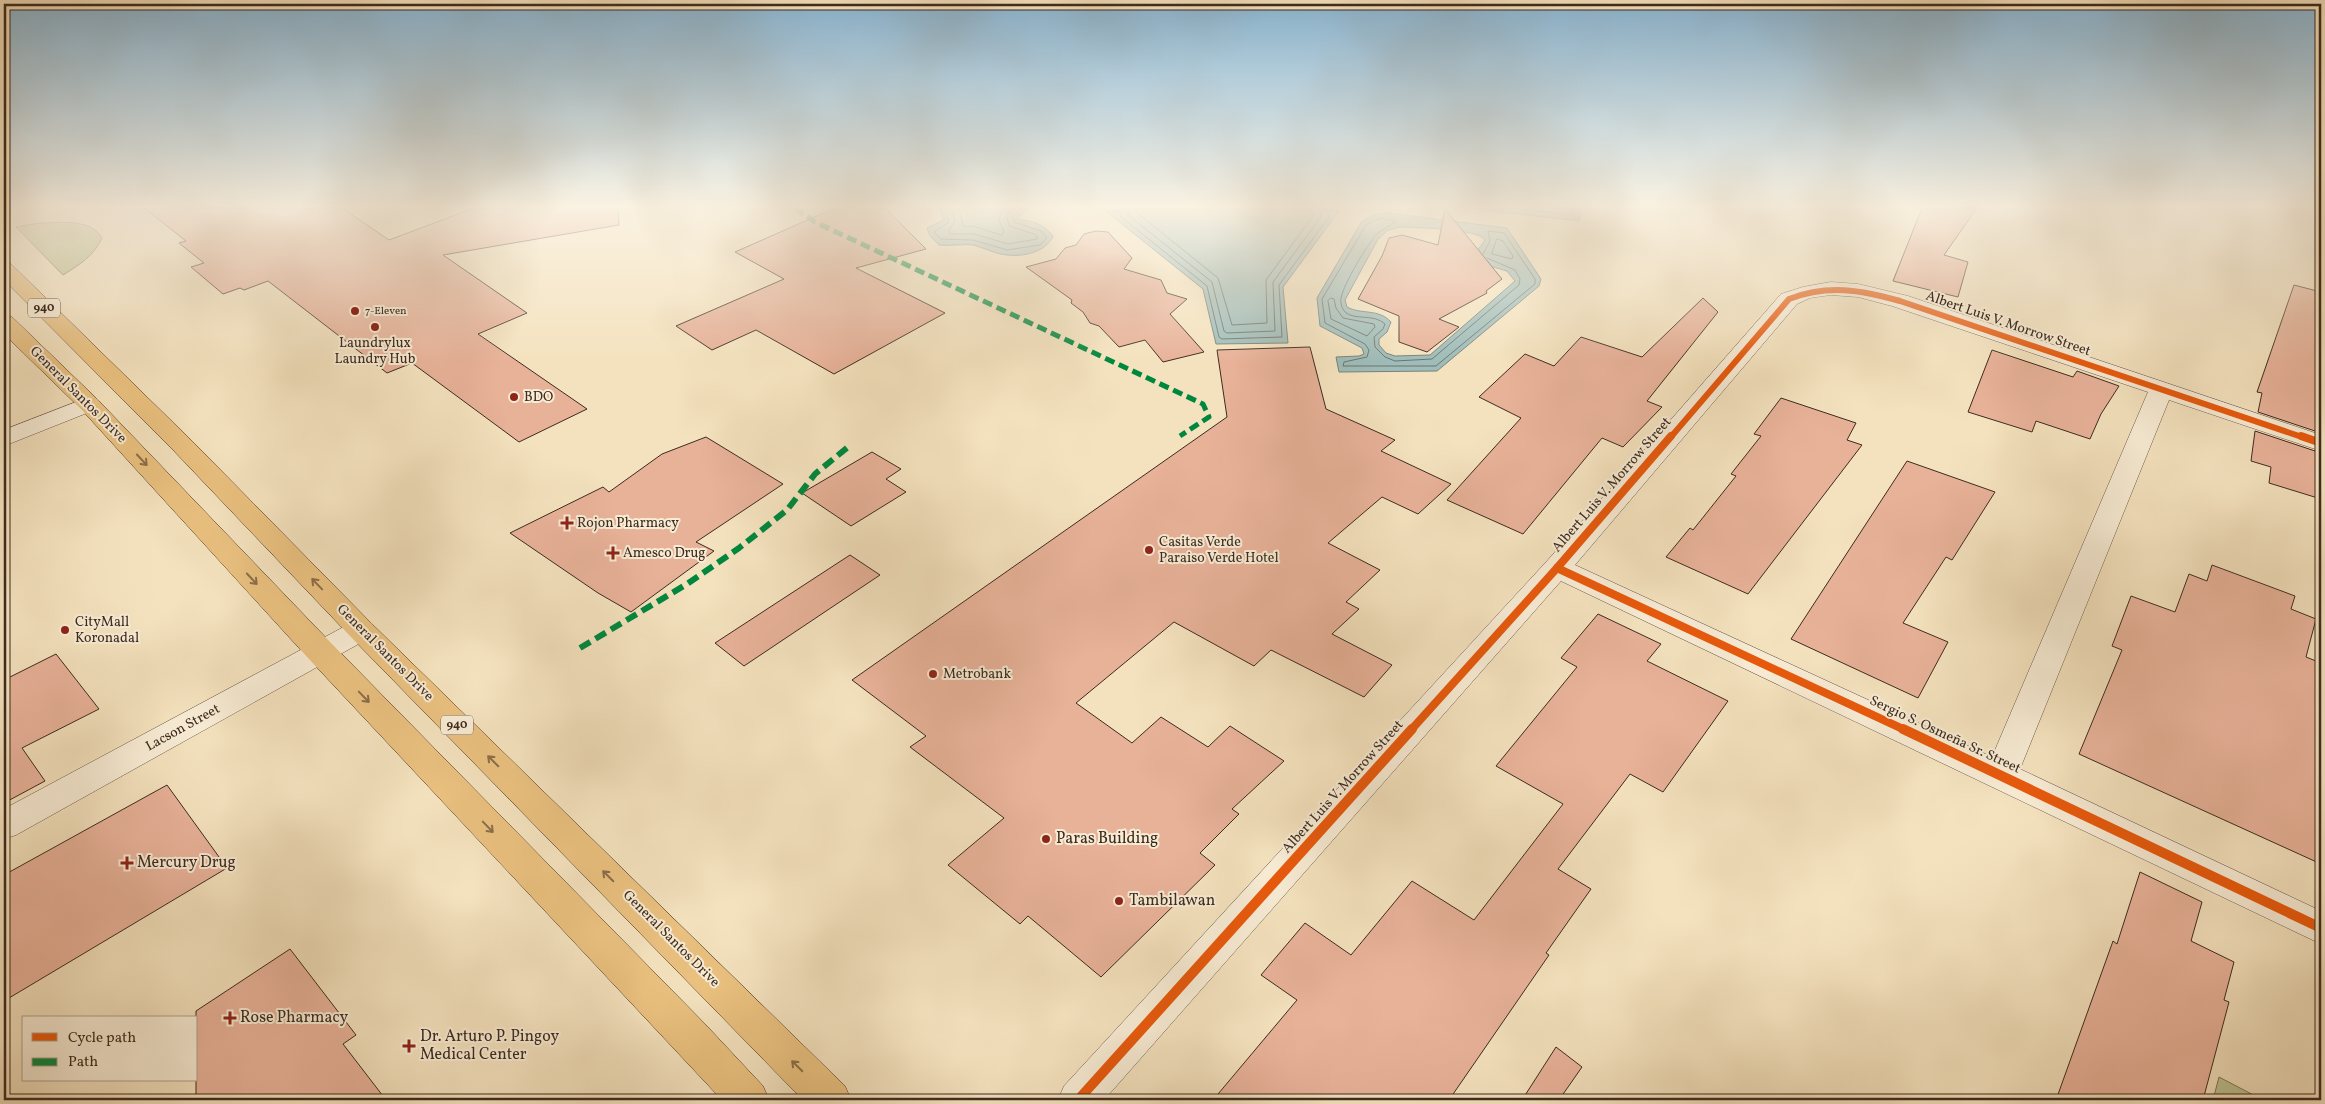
<svg xmlns="http://www.w3.org/2000/svg" width="2325" height="1104" font-family="Vollkorn,serif">
	<style>
		.green { fill: #bcc390; stroke: #7c7758 }
		.water { fill: #9ebcb9; stroke: #77827b; fill-rule: evenodd }
		.lines { fill: none; stroke-linecap: round; stroke-linejoin: round }
		.shore { stroke: #6e746c; stroke-width: 1 }
		.building { fill: #e8b299; stroke: #3d2b1f }
		.minor-casing { stroke: #6b5947; stroke-width: 1 }
		.highway-casing { stroke: #3d2b1f; stroke-width: 1 }
		.minor { fill: #f8ecd5; fill-rule: evenodd }
		.highway { fill: #eac17f; fill-rule: evenodd }
		.quiet-far1 { stroke: #00873e; stroke-width: 5; stroke-dasharray: 10 5; stroke-linecap: butt }
		.quiet { stroke: #00873e; stroke-width: 6; stroke-dasharray: 12 6; stroke-linecap: butt }
		.cycleway-far2-casing { stroke: #f8ecd5; stroke-width: 9 }
		.cycleway-far1-casing { stroke: #f8ecd5; stroke-width: 11 }
		.cycleway-casing { stroke: #f8ecd5; stroke-width: 13 }
		.cycleway-far2 { stroke: #e8590c; stroke-width: 6 }
		.cycleway-far1 { stroke: #e8590c; stroke-width: 8 }
		.cycleway { stroke: #e8590c; stroke-width: 10 }
		.oneway { stroke: #8b6e4a }
		.poi-dot { fill: #8f2418; stroke: #f8ecd5; stroke-width: 2 }
		.labels { text-anchor: middle; dominant-baseline: central; stroke-width: 4; stroke-linejoin: round; paint-order: stroke }
		.far-poi-label { font-size: 11px; fill: #3d2b1f; stroke: #f8ecd5; text-anchor: start }
		.shield { fill: #f8ecd5; stroke: #756556; stroke-width: 1 }
		.shield-label { font-size: 12px; font-weight: bold; fill: #3d2b1f }
		.street-label { font-size: 14px; fill: #3d2b1f; stroke: #f8ecd5 }
		.poi-label { font-size: 14px; fill: #3d2b1f; stroke: #f8ecd5; text-anchor: start }
		.near-poi-label { font-size: 16px; fill: #3d2b1f; stroke: #f8ecd5; text-anchor: start }
	</style>
	<rect width="100%" height="100%" fill="#f4e2be"/>
	<filter id="stains"><feTurbulence type="fractalNoise" baseFrequency=".004" numOctaves="4"/><feColorMatrix values="0 0 0 0 .2 0 0 0 0 .09 0 0 0 0 .02 0 0 0 .5 -.17"/></filter>
	<radialGradient id="worn" r=".72"><stop offset=".6" stop-color="#630" stop-opacity="0"/><stop offset="1" stop-color="#630" stop-opacity=".3"/></radialGradient>
	<g class="green">
		<path d="M40,223C60,223 91,218 102,238C93,257 80,264 63,275L16,227Z"/>
		<polygon points="2219,1077 2263,1100 2213,1100"/>
	</g>
	<g class="water">
		<path d="M939,208H1028L1017,219C1032,221 1043,223 1053,236C1046,252 1024,257 1007,255C995,254 985,248 973,245C965,244 949,246 939,245L930,236L927,228L944,220Z"/>
		<polygon points="1127,208 1318,208 1339,211 1283,287 1288,343 1216,344 1203,289 1107,212"/>
		<polygon points="1467,208 1580,208 1579,221"/>
		<path d="M1389,213L1507,228L1541,279L1539,286L1437,371L1339,372L1336,357L1359,356L1364,354L1362,348L1320,326L1317,298L1362,221L1373,215ZM1400,227C1417,228 1476,228 1485,240L1477,251L1490,266L1507,271L1515,281L1430,355L1395,356L1386,353L1379,345V339L1387,332L1391,322C1378,308 1362,315 1347,307L1345,300L1378,239L1388,230Z"/>
	</g>
	<g class="lines">
		<g class="shore">
			<polyline points="944,208 949,222 934,232 941,239 973,240 1007,250 1040,245 1047,238 1041,231 1014,222 1013,216 1022,208"/>
			<polyline points="951,208 955,220 949,231 950,234 974,234 1008,244 1037,239 1037,236 1034,234 1009,226 1007,216 1012,208"/>
			<polyline points="959,208 963,226 976,227 1001,235 1004,232 999,220 1002,208"/>
			<polyline points="1122,208 1120,216 1207,286 1219,337 1222,339 1282,337 1279,285 1329,217 1326,208"/>
			<polyline points="1128,208 1128,215 1212,282 1224,331 1227,333 1275,331 1273,282 1321,217 1320,208"/>
			<polyline points="1136,208 1136,212 1218,278 1232,325 1267,323 1266,280 1313,216 1312,208"/>
			<polyline points="1508,208 1572,215 1575,208"/>
			<polygon points="1497,239 1503,241 1513,256 1512,259 1492,254"/>
			<path d="M1483,254L1490,241L1488,231L1504,233L1535,279V284L1436,366H1343L1344,362L1367,357L1369,350L1365,344L1325,323L1322,299L1366,225L1381,218L1396,221C1391,226 1383,229 1377,234C1367,245 1344,283 1341,298C1340,302 1342,309 1345,312C1355,321 1373,313 1385,324L1383,329L1374,337L1375,347L1385,357L1395,361L1432,359L1519,285L1520,279L1515,270L1487,258"/>
			<polygon points="1331,298 1334,299 1336,308 1343,318 1374,324 1375,327 1367,336 1331,319 1328,301"/>
		</g>
	</g>
	<g class="building">
		<polygon points="144,208 342,208 389,240 474,208 618,208 619,225 443,255 527,313 478,334 587,409 519,442 412,363 387,373 268,281 244,290 240,288 223,294 191,267 204,263 179,243 186,241"/>
		<polygon points="835,208 885,208 926,249 856,268 945,313 834,374 756,330 712,350 676,326 784,279 735,252"/>
		<polygon points="1922,208 1977,208 1944,255 1968,262 1958,297 1893,281"/>
		<polygon points="1445,209 1502,279 1486,291 1487,293 1439,319 1459,327 1427,352 1399,342 1399,316 1358,299 1382,256 1389,238 1402,235 1438,245"/>
		<polygon points="1096,231 1108,232 1132,258 1124,269 1161,280 1167,293 1187,299 1170,314 1204,352 1163,362 1145,340 1119,347 1099,326 1090,323 1083,312 1071,303 1072,300 1026,267 1056,259 1065,248 1076,245 1084,234"/>
		<polygon points="2294,285 2321,292 2321,433 2258,412 2262,393 2257,392"/>
		<polygon points="1703,298 1718,312 1647,401 1662,407 1623,447 1602,438 1523,534 1447,500 1521,418 1479,397 1525,354 1554,366 1581,337 1642,357"/>
		<polygon points="1310,347 1326,409 1395,440 1381,451 1451,484 1418,514 1382,497 1328,543 1380,570 1346,602 1359,609 1332,634 1392,665 1364,697 1271,650 1254,666 1174,622 1076,703 1132,743 1161,717 1208,747 1230,726 1284,761 1232,809 1239,814 1200,853 1215,865 1101,977 1028,916 1020,924 948,865 1004,818 910,747 926,736 852,680 1227,417 1217,350"/>
		<polygon points="1992,350 2073,377 2077,371 2119,386 2101,414 2090,439 2036,421 2032,432 1968,412"/>
		<polygon points="1781,398 1856,423 1847,440 1862,445 1748,594 1666,557 1690,528 1693,530 1736,476 1731,474 1761,436 1754,434"/>
		<polygon points="2255,431 2321,453 2321,499 2269,483 2271,467 2251,461"/>
		<polygon points="706,437 783,484 696,542 714,551 631,612 598,593 510,533 603,487 609,492 662,454"/>
		<polygon points="872,452 901,469 886,479 906,492 851,526 802,493"/>
		<polygon points="1907,461 1995,492 1952,560 1946,557 1903,623 1948,642 1918,698 1791,639"/>
		<polygon points="850,555 880,575 744,666 715,643"/>
		<polygon points="2212,565 2295,596 2291,609 2316,619 2306,657 2321,663 2321,864 2079,754 2122,650 2112,646 2131,596 2175,612 2189,574 2207,581"/>
		<polygon points="1598,614 1661,644 1647,661 1728,701 1663,792 1630,774 1558,869 1591,889 1546,953 1549,955 1449,1100 1213,1100 1297,1000 1261,975 1305,923 1351,955 1412,881 1474,920 1563,804 1496,766 1577,667 1561,658"/>
		<polygon points="56,654 99,709 22,748 45,781 4,803 4,680"/>
		<polygon points="167,785 227,868 4,1001 4,875"/>
		<polygon points="2140,872 2202,902 2191,941 2234,962 2224,1000 2229,1002 2203,1100 2056,1100 2113,941 2117,944"/>
		<polygon points="290,949 356,1035 343,1044 386,1100 196,1100 196,1011"/>
		<polygon points="1556,1047 1582,1067 1559,1100 1522,1100"/>
	</g>
	<g class="lines">
		<g class="minor-casing">
			<g id="minor">
				<path d="M1831,282L1858,284L1908,296L2321,435V451L2169,400L2020,769L2321,911V944L1561,581L1104,1100H1058L1064,1086L1547,561L1781,294L1803,287ZM1831,295L1858,297L1892,306L2148,392L1992,757L1575,565L1797,304L1810,298Z"/>
				<polygon points="89,397 97,399 101,404 97,409 4,446 4,430"/>
				<polygon points="361,620 371,623 376,630 371,637 16,835 4,839 4,809 351,623"/>
			</g>
		</g>
		<g class="highway-casing">
			<g id="highway">
				<polygon points="4,262 11,264 192,441 371,623 845,1086 851,1100 803,1100 351,637 174,451 4,280"/>
				<polygon points="4,315 12,317 97,399 331,643 705,1024 763,1086 769,1100 722,1100 309,659 81,409 4,334"/>
			</g>
		</g>
		<use href="#minor" class="minor"/>
		<use href="#highway" class="highway"/>
		<polyline class="quiet-far1" points="795,208 815,222 1203,404 1209,417 1180,436"/>
		<polyline class="quiet" points="580,648 687,584 739,548 787,510 815,474 848,447"/>
		<g class="cycleway-far2-casing">
			<path id="cycleway-far2" d="M1670,438L1789,299C1828,284 1861,290 1900,301L2305,438"/>
		</g>
		<g class="cycleway-far1-casing">
			<g id="cycleway-far1">
				<polyline points="2301,436 2321,443"/>
				<polyline points="1557,568 1905,730"/>
				<polyline points="1411,730 1557,568 1671,436"/>
			</g>
		</g>
		<g class="cycleway-casing">
			<g id="cycleway">
				<polyline points="1903,729 2321,928"/>
				<polyline points="1078,1100 1412,729"/>
			</g>
		</g>
		<use href="#cycleway-far2" class="cycleway-far2"/>
		<use href="#cycleway-far1" class="cycleway-far1"/>
		<use href="#cycleway" class="cycleway"/>
	</g>
	<defs><path id="oneway-shaft" d="M-6 0H5M1.5-3L5.5 0L1.5 3" fill="none" stroke-width="1.6" stroke-linecap="round" stroke-linejoin="round" transform="scale(1.25)"/></defs>
	<g class="oneway">
		<use href="#oneway-shaft" transform="translate(142 460) rotate(47)"/>
		<use href="#oneway-shaft" transform="translate(252 579) rotate(47)"/>
		<use href="#oneway-shaft" transform="translate(317 584) rotate(-134)"/>
		<use href="#oneway-shaft" transform="translate(364 697) rotate(46)"/>
		<use href="#oneway-shaft" transform="translate(493 761) rotate(-135)"/>
		<use href="#oneway-shaft" transform="translate(488 827) rotate(46)"/>
		<use href="#oneway-shaft" transform="translate(608 876) rotate(-135)"/>
		<use href="#oneway-shaft" transform="translate(797 1066) rotate(-135)"/>
	</g>
	<linearGradient id="sky" x2="0" y2="1"><stop stop-color="#8ab7d5"/><stop offset="0.57" stop-color="#faf2e2"/><stop offset="1" stop-color="#faf2e2" stop-opacity="0"/></linearGradient>
	<rect width="2325" height="362" fill="url(#sky)"/>
	<g class="poi-dot">
		<circle cx="355" cy="311" r="5"/>
		<circle cx="375" cy="327" r="5"/>
		<circle cx="514" cy="397" r="5"/>
		<path d="M564.5 515.5h5v5h5v5h-5v5h-5v-5h-5v-5h5z"/>
		<circle cx="1149" cy="550" r="5"/>
		<path d="M610.5 545.5h5v5h5v5h-5v5h-5v-5h-5v-5h5z"/>
		<circle cx="65" cy="630" r="5"/>
		<circle cx="933" cy="674" r="5"/>
		<circle cx="1046" cy="839" r="5"/>
		<path d="M124.5 855.5h5v5h5v5h-5v5h-5v-5h-5v-5h5z"/>
		<circle cx="1119" cy="901" r="5"/>
		<path d="M227.5 1010.5h5v5h5v5h-5v5h-5v-5h-5v-5h5z"/>
		<path d="M406.5 1038.5h5v5h5v5h-5v5h-5v-5h-5v-5h5z"/>
	</g>
	<g class="labels">
		<g class="far-poi-label">
			<text x="365" y="311">7-Eleven</text>
		</g>
		<g class="shield">
			<rect x="28" y="298.5" width="32" height="19" rx="4"/>
			<rect x="441" y="715.5" width="32" height="19" rx="4"/>
		</g>
		<g class="shield-label">
			<text x="44" y="308">940</text>
			<text x="457" y="725">940</text>
		</g>
		<g class="street-label">
			<text transform="translate(2008 324) rotate(19)">Albert Luis V. Morrow Street</text>
			<text transform="translate(78 395) rotate(45)">General Santos Drive</text>
			<text transform="translate(1612 485) rotate(-49)">Albert Luis V. Morrow Street</text>
			<text transform="translate(385 653) rotate(45)">General Santos Drive</text>
			<text transform="translate(183 728) rotate(-29)">Lacson Street</text>
			<text transform="translate(1945 735) rotate(25)">Sergio S. Osmeña Sr. Street</text>
			<text transform="translate(1343 787) rotate(-48)">Albert Luis V. Morrow Street</text>
			<text transform="translate(671 939) rotate(45)">General Santos Drive</text>
		</g>
		<g class="poi-label">
			<text x="375" y="343" text-anchor="middle">Laundrylux<tspan x="375" dy="16">Laundry Hub</tspan></text>
			<text x="524" y="397">BDO</text>
			<text x="577" y="523">Rojon Pharmacy</text>
			<text x="1159" y="542">Casitas Verde<tspan x="1159" dy="16">Paraiso Verde Hotel</tspan></text>
			<text x="623" y="553">Amesco Drug</text>
			<text x="75" y="622">CityMall<tspan x="75" dy="16">Koronadal</tspan></text>
			<text x="943" y="674">Metrobank</text>
		</g>
		<g class="near-poi-label">
			<text x="1056" y="839">Paras Building</text>
			<text x="137" y="863">Mercury Drug</text>
			<text x="1129" y="901">Tambilawan</text>
			<text x="240" y="1018">Rose Pharmacy</text>
			<text x="420" y="1037">Dr. Arturo P. Pingoy<tspan x="420" dy="18">Medical Center</tspan></text>
		</g>
	</g>
	<rect width="2325" height="1104" fill="none" stroke="#f4e2be" stroke-width="20"/>
	<rect x="5" y="5" width="2315" height="1094" fill="none" stroke="#3d2b1f" stroke-width="2.5"/>
	<rect x="10" y="10" width="2305" height="1084" fill="none" stroke="#3d2b1f"/>
	<rect x="22" y="1016" width="175" height="65" fill="#f8ecd5" stroke="#ad9f8c"/>
	<rect x="32" y="1033" width="25" height="8" fill="#e8590c" stroke="#ad9f8c"/>
	<text x="68" y="1042" font-size="15" fill="#3d2b1f">Cycle path</text>
	<rect x="32" y="1058" width="25" height="8" fill="#00873e" stroke="#ad9f8c"/>
	<text x="68" y="1066" font-size="15" fill="#3d2b1f">Path</text>
	<rect width="100%" height="100%" filter="url(#stains)"/>
	<rect width="100%" height="100%" fill="url(#worn)"/>
</svg>
